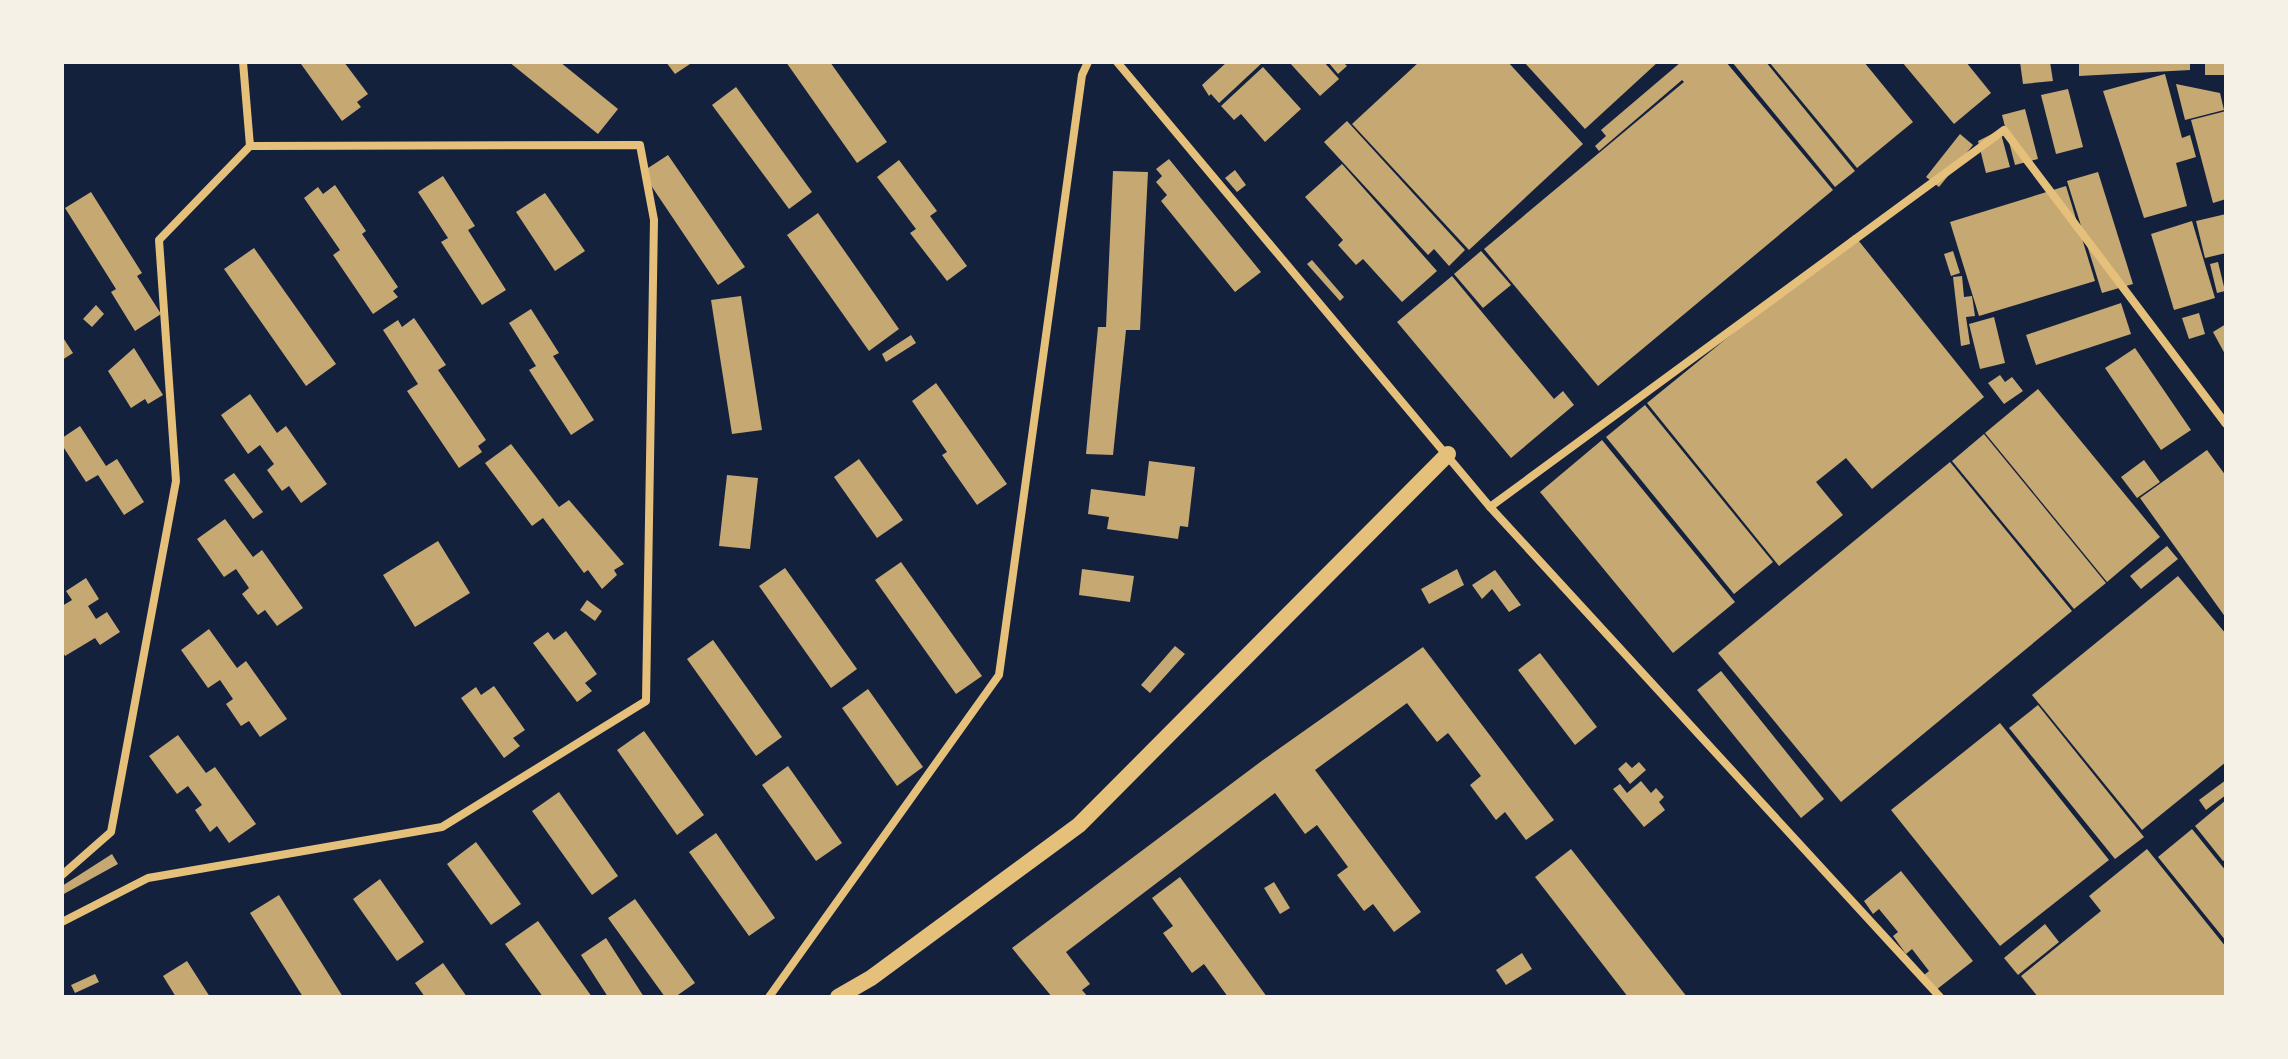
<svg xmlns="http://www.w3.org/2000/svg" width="2288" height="1059" font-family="'Varela Round',sans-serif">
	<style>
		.building { fill: #c6a872 }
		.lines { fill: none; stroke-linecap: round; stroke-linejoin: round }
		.minor { stroke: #e5c07b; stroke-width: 8 }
		.secondary { stroke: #e5c07b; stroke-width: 16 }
	</style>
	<rect width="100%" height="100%" fill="#14213d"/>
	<g class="building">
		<polygon points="304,62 344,62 368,94 357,102 361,107 342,121 301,64"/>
		<polygon points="509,62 560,62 618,109 598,134"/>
		<polygon points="666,62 693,62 675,74"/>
		<polygon points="786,62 830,62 887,142 857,163"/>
		<polygon points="1227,62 1263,62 1219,103 1211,94 1209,96 1202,85"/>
		<polygon points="1289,62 1324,62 1339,79 1320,96"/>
		<polygon points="1328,62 1343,62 1347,66 1338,74"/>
		<polygon points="1419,62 1508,62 1583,144 1469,250 1352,124"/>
		<polygon points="1524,62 1658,62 1585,129"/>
		<polygon points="1681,62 1726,62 1833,190 1598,386 1484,249 1684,82 1682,80 1599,151 1595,146 1606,136 1601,130"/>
		<polygon points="1732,62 1766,62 1855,171 1835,187"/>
		<polygon points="1769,62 1864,62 1913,122 1857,168"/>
		<polygon points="1902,62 1966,62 1991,93 1954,124"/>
		<polygon points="2020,62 2050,62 2053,81 2023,84"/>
		<polygon points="2079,62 2190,62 2190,70 2079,76"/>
		<rect x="2205" y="62" width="21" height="13"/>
		<polygon points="1263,67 1301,109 1265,142 1241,114 1234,120 1221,106"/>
		<polygon points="2165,74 2182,138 2190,135 2196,157 2176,163 2187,206 2144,218 2103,91"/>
		<polygon points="2176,84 2220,93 2224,110 2185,120"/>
		<polygon points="736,87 812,192 789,209 712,105"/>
		<polygon points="2068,89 2083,147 2056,154 2041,95"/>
		<polygon points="2025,109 2038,159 2015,165 2002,115"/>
		<polygon points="2226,111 2226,199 2213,203 2191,120"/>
		<polygon points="1347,121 1465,250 1449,266 1434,249 1428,255 1324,142"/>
		<polygon points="2000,130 2010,167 1986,173 1978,141"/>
		<polygon points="1960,134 1973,145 1939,187 1926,177"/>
		<polygon points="668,155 745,267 718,285 642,172"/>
		<polygon points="1169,159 1261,272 1235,292 1161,201 1167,195 1156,182 1162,176 1156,169"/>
		<polygon points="899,160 937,211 930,216 967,266 947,281 910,233 916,229 877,177"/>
		<polygon points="1342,164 1437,271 1402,302 1363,259 1356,265 1338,245 1343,240 1305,197"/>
		<polygon points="1235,170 1246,185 1237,192 1225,178"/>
		<polygon points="1113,171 1148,172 1140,330 1126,330 1113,455 1086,454 1098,327 1106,327"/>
		<polygon points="2098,172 2133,284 2102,293 2067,181"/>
		<polygon points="443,176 475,226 468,230 506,290 482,305 441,242 448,238 418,192"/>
		<polygon points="335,185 366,231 362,234 398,287 393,291 398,297 373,314 333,255 340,250 304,198 318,187 323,194"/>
		<polygon points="2066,186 2095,281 1979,316 1950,222"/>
		<polygon points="91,192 142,273 137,276 161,314 135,331 111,292 116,289 65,208"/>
		<polygon points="545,193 585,251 555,271 516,212"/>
		<polygon points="818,213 899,329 869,351 787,235"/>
		<polygon points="2226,214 2226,253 2205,258 2196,221"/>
		<polygon points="2192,221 2215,298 2174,310 2151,234"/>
		<polygon points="1854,235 1984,397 1872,489 1846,458 1816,482 1843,515 1779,566 1647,403"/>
		<polygon points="254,248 336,364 306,386 224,269"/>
		<polygon points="1481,251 1511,285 1483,308 1454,274"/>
		<polygon points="1953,251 1960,273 1951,276 1944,254"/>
		<polygon points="1312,260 1344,297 1340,301 1307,264"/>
		<polygon points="2218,262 2225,291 2217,293 2210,264"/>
		<polygon points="1452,276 1554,399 1563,391 1574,405 1511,458 1397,322"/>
		<polygon points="1962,276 1964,297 1972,296 1975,316 1966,317 1970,344 1961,346 1953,277"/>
		<polygon points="741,296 762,430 732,434 711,300"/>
		<polygon points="2121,303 2131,334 2036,365 2026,335"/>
		<polygon points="96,305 104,314 92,327 83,319"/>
		<polygon points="531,309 559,353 553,356 594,420 571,435 529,370 536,366 509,323"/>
		<polygon points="2199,313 2205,334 2189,339 2182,318"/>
		<polygon points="1994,317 2005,363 1980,369 1969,324"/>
		<polygon points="414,318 446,365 438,370 486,440 478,446 482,452 459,468 407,391 418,384 383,330 398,320 402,327"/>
		<polygon points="2226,324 2226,356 2213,332"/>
		<polygon points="911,335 916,343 886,362 882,354"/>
		<polygon points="62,336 73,353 62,360"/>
		<polygon points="134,348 163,395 148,404 145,399 131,408 108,371"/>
		<polygon points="2135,348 2191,430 2161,450 2105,368"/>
		<polygon points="2000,375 2005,382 2012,377 2023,391 2004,404 1988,383"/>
		<polygon points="936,383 1007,484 977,505 942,455 947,452 912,401"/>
		<polygon points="2038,389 2160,537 2107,582 1985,433"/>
		<polygon points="250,394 277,433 286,426 327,484 301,503 289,486 282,491 267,470 274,464 260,445 248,454 221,415"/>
		<polygon points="1645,405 1773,562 1734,594 1606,437"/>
		<polygon points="80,426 106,466 117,459 144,502 124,515 98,475 86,482 62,445 62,438"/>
		<polygon points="1984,434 2106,583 2074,609 1952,461"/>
		<polygon points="1602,440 1735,602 1673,653 1540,492"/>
		<polygon points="511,444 559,507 569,500 624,564 614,570 617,575 602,589 588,570 584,573 543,518 532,526 485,463"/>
		<polygon points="2207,450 2226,476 2226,618 2140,498"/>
		<polygon points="859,459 903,520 877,538 834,477"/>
		<polygon points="2144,460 2160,482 2137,498 2121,477"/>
		<polygon points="1149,461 1195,467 1188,527 1180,526 1178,539 1107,529 1109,517 1088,514 1091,489 1145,496"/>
		<polygon points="1950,462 2072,611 1841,802 1718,653"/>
		<polygon points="234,473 263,512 253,519 224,480"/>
		<polygon points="727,475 758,478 750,549 719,546"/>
		<polygon points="225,519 253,557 262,550 303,608 277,626 265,610 258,615 242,594 249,588 236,569 224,577 197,539"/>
		<polygon points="438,541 470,593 415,627 383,575"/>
		<polygon points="2167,546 2178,559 2141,589 2130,576"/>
		<polygon points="901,562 982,676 956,694 875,580"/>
		<polygon points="785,568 857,669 831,688 759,586"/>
		<polygon points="1082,569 1134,576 1130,602 1079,595"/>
		<polygon points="1457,569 1464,585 1429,604 1421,589"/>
		<polygon points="1495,570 1521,605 1509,612 1492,589 1482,599 1472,585"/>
		<polygon points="2178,576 2226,634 2226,762 2142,830 2032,695"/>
		<polygon points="86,578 99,599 88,606 96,619 107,612 120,632 100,645 95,638 65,656 62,650 62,606 72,600 66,591"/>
		<polygon points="587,600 602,611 595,621 580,610"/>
		<polygon points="209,629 237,668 246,661 287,719 260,737 249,721 241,726 226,704 233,699 220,680 208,688 181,650"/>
		<polygon points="566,631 597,674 585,683 592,691 577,702 533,643 548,632 554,640"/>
		<polygon points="713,640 782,737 756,756 687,659"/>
		<polygon points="1175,646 1185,654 1150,693 1141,685"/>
		<polygon points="1423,647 1554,820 1526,840 1505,812 1496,820 1470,785 1481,776 1448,733 1437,742 1407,703 1315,770 1421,912 1394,932 1373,904 1364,911 1337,875 1348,867 1317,825 1305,834 1275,793 1066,952 1090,984 1082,990 1088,997 1052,997 1012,948 1263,760"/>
		<polygon points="1540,653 1597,727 1575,745 1518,670"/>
		<polygon points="1721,671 1824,799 1801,818 1697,690"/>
		<polygon points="494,686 525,730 513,738 520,746 504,758 461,698 476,687 481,695"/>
		<polygon points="868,689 923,767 897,786 842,708"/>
		<polygon points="2038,705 2144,837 2115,859 2009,728"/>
		<polygon points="2000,723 2109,860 2000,946 1891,810"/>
		<polygon points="644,731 704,815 677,835 617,750"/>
		<polygon points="178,735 206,773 215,767 256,824 229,843 217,826 210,832 195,810 202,805 188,786 177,794 149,756"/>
		<polygon points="1626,762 1632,768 1639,762 1646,770 1630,784 1618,769"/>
		<polygon points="788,766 842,843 816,861 762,785"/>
		<polygon points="2226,780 2226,795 2206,810 2199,800"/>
		<polygon points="1641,781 1651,793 1656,788 1664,797 1659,802 1665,810 1644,827 1613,789 1620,784 1627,793"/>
		<polygon points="559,792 618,876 592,895 532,811"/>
		<polygon points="2226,800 2226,859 2223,861 2195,826"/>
		<polygon points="2192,829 2226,871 2226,941 2158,857"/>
		<polygon points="716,833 775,918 749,936 689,852"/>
		<polygon points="476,842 521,904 491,925 447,864"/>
		<polygon points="1571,849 1687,997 1628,997 1535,877"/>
		<polygon points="2147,849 2226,947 2226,997 2038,997 2021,976 2101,911 2089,896"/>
		<polygon points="112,854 118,864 62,895 62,886"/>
		<polygon points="1901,871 1973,961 1936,990 1924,975 1929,971 1912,949 1906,954 1893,936 1898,932 1879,909 1873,914 1864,901"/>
		<polygon points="1180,877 1267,997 1228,997 1204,964 1192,973 1163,933 1173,926 1152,898"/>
		<polygon points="380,879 424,942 397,961 353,899"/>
		<polygon points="1274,882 1290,908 1280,914 1264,888"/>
		<polygon points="279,895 343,997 303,997 250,913"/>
		<polygon points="635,899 695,983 675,997 665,997 608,918"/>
		<polygon points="538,921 592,997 543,997 505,944"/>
		<polygon points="2045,924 2059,942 2018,975 2004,958"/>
		<polygon points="606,938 644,997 608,997 581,955"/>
		<polygon points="1522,953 1532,969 1506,985 1496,970"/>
		<polygon points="187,961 210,997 176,997 163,976"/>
		<polygon points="443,963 467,997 425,997 415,983"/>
		<polygon points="95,974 99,982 75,993 71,985"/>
	</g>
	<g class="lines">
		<g class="minor">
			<polyline points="243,62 250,146"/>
			<polyline points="1117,62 1490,507"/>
			<polyline points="62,875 111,832 176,481 159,240 250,146 640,145 654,220 646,701 442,827 148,878 62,922"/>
			<polyline points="769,997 999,675 1082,75 1088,62"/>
			<polyline points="1940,997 1490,507 2004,130 2226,424"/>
		</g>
		<polyline class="secondary" points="838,997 871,978 1079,825 1448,454"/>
	</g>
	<rect width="2288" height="1059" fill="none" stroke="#f6f1e7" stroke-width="128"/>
</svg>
